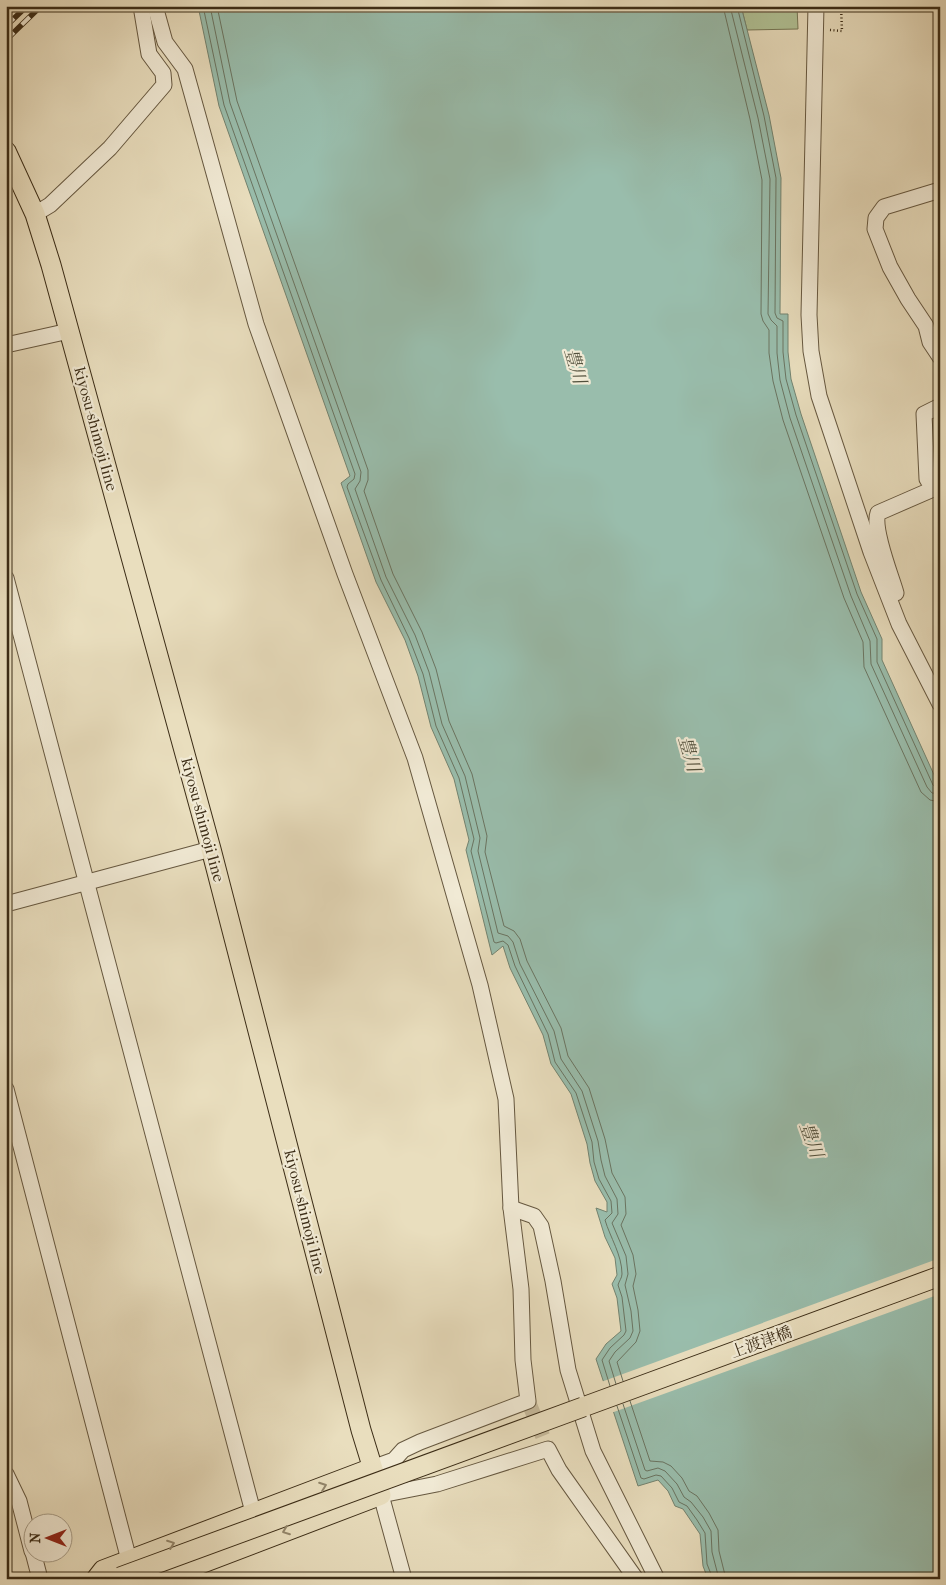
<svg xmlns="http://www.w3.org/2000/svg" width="946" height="1585" font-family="'IM FELL French Canon','Noto Serif JP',serif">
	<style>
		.green { fill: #b1c296; stroke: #767756 }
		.water { fill: #99bdac; stroke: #738370 }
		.pier { fill: #e9debe }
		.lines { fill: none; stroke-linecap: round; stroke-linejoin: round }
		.shore { stroke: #6a7461; stroke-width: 1 }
		.minor-tunnel { stroke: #c6ba9c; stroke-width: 15; stroke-dasharray: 15 8; stroke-linecap: butt }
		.minor-casing { stroke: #665840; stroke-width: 17 }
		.major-casing { stroke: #3b2c16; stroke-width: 21 }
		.path { stroke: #3b2c16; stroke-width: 2.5; stroke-dasharray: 1 2.5; stroke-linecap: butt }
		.minor { stroke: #f1ead5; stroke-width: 15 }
		.major { stroke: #e9debe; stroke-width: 19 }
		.rail-casing { stroke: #3b2c16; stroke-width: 5.5 }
		.rail { stroke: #f1ead5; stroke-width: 4; stroke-dasharray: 11; stroke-linecap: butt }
		.major-bridge-casing { stroke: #3b2c16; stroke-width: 21; stroke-linecap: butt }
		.major-bridge { stroke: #e9debe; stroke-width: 19 }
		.oneway { stroke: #92856a }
		.labels { text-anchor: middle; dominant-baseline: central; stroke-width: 4.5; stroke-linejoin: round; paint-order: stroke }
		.street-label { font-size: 16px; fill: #3b2c16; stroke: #f1ead5 }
		.water-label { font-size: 18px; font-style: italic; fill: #52503c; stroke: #f1ead5 }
	</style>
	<rect width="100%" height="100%" fill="#e9debe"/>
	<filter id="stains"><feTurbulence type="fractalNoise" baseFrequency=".004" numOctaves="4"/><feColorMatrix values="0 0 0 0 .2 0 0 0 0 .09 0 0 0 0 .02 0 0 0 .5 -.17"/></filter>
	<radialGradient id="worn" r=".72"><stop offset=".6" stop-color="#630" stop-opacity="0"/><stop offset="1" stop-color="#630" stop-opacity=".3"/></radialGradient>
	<polygon class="green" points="741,6 797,6 798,29 747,30"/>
	<polygon class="water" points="198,6 741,6 769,115 781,178 780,314 788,314 788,352 791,379 801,414 861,592 882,639 882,660 940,788 940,1579 708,1579 703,1566 700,1534 683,1509 675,1506 668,1491 658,1480 638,1486 596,1359 606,1344 621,1331 617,1298 612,1284 617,1275 615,1258 605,1237 596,1208 607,1212 607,1202 595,1181 590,1163 587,1144 571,1094 551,1064 543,1035 510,968 503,946 492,955 466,850 469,840 454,779 431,727 418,676 405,640 376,582 341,483 350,476 219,106"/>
	<polygon class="pier" points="940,1258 940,1294 611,1413 601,1382"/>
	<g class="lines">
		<g class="shore">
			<path d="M203,6L224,105L355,474L354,479L348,484L347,487L381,580L409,638L423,674L436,726L459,778L474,839L471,851L494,942L496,943L503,941L508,945L515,966L548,1034L555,1062L576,1093L592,1142L594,1162L599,1179L611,1201L612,1213L605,1220C610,1237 622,1255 622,1274C622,1278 619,1281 618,1285L622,1297L626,1331L624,1335L610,1348L602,1360L610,1386"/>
			<polyline points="210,6 230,103 361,472 360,481 355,489 386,577 415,635 429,672 442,724 465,776 480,838 478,851 498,933 508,936 513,942 520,964 554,1031 561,1059 582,1091 598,1141 601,1160 605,1176 617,1199 618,1214 612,1223 626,1256 628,1274 625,1285 631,1311 633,1331 630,1338 615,1352 609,1361 616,1384"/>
			<polyline points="217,6 237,101 368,470 368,480 364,491 393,574 422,632 436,669 449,721 472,774 487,836 485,852 504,926 514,931 520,939 527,961 561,1028 568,1056 589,1088 605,1139 612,1173 625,1197 626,1214 621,1225 633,1255 636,1274 633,1286 638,1310 640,1331 636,1342 617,1362 623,1381"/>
			<polyline points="723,6 750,119 762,180 761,314 763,321 769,330 769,353 773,381 783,420 844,598 863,642 864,667 921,792 930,800 940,802"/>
			<polyline points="730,6 758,118 770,179 768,314 771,320 777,326 777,353 780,380 790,418 851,596 870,641 871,664 927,787 932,793 940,794"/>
			<polyline points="737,6 764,116 776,178 775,313 777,318 783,321 783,352 786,379 796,415 857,594 877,639 877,662 933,785 936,788 940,788"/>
			<polyline points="630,1401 650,1461 663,1462 671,1466 682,1478 689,1491 697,1496 709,1513 718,1530 719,1551 726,1579"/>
			<polyline points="623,1404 645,1470 647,1471 658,1468 665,1471 677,1484 684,1497 691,1502 703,1517 711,1531 712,1552 719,1579"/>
			<polyline points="617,1406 641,1478 644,1479 656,1475 661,1476 672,1488 679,1502 687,1506 697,1520 705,1533 707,1564 713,1579"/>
		</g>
		<polyline class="minor-tunnel" points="528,1401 548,1449"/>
		<g class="minor-casing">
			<g id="minor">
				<polyline points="155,6 165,42 185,69 256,324 345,574 415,758 480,985 506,1099 511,1208 521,1289 523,1360 528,1401 420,1442 403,1450 394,1460 372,1468"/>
				<polyline points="816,6 809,315 811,351 819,396 871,552 899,624 940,704"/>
				<polyline points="940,190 884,207 876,218 875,229 890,267 908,299 926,326 930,342 940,357"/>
				<polyline points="35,214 50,205 110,148 164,85 163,73 149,54 141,6"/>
				<polyline points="6,345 69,331"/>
				<polyline points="933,489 927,479 924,414 940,406"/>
				<polyline points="6,578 253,1512"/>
				<path d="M896,593C891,575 872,529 878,513L940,486"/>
				<polyline points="6,904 211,849"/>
				<polyline points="6,1089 129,1560"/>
				<polyline points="511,1208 534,1216 541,1226 553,1281 568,1370 593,1451 657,1579"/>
				<polyline points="6,1474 19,1501 32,1551"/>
				<polyline points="33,1552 40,1579"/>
				<polyline points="404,1579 381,1495 437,1484 548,1449 559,1470 636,1579"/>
			</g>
		</g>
		<g class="major-casing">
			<g id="major">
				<polyline points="6,151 35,214 51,265 211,849 361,1430 381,1495 161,1579"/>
				<polyline points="583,1407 940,1276"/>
				<polyline points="96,1579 103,1570 372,1468"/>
			</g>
		</g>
		<polyline class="path" points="830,30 842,31 841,6"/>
		<use href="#minor" class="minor"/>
		<use href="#major" class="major"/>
		<g class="rail-casing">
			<g id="rail">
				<polyline points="6,26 27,6"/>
				<polyline points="6,40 41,6"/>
			</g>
		</g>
		<use href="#rail" class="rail"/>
		<g class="major-bridge-casing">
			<polyline id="major-bridge" points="120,1577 583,1407"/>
		</g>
		<use href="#major-bridge" class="major-bridge"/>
	</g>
	<defs><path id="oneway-chevron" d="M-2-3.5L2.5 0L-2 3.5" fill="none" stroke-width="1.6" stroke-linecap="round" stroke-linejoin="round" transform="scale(1.25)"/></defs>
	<g class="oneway">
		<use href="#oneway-chevron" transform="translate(323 1486) rotate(-20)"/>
		<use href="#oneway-chevron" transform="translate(286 1531) rotate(159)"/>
		<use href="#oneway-chevron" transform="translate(171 1544) rotate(-21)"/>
	</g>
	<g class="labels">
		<g class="street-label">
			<text transform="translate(96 429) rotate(75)">kiyosu-shimoji line</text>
			<text transform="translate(203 820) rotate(75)">kiyosu-shimoji line</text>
			<text transform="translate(305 1212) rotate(76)">kiyosu-shimoji line</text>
			<text transform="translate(761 1342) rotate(-20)">上渡津橋</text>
		</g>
		<g class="water-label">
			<text transform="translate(575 366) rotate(74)">豊川</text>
			<text transform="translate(689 754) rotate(74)">豊川</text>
			<text transform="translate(811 1140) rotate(70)">豊川</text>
		</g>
	</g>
	<rect width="946" height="1585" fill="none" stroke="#e9debe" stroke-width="25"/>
	<rect x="8" y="8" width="931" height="1570" fill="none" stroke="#3b2c16" stroke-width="2.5"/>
	<rect x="12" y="12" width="921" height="1560" fill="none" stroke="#3b2c16"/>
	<g transform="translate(48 1538) rotate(270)"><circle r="24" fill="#f1ead5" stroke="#a89e89"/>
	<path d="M0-4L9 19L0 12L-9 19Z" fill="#8f2418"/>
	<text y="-8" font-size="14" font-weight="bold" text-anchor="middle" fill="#3b2c16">N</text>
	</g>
	<rect width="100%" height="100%" filter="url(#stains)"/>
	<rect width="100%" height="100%" fill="url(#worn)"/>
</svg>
